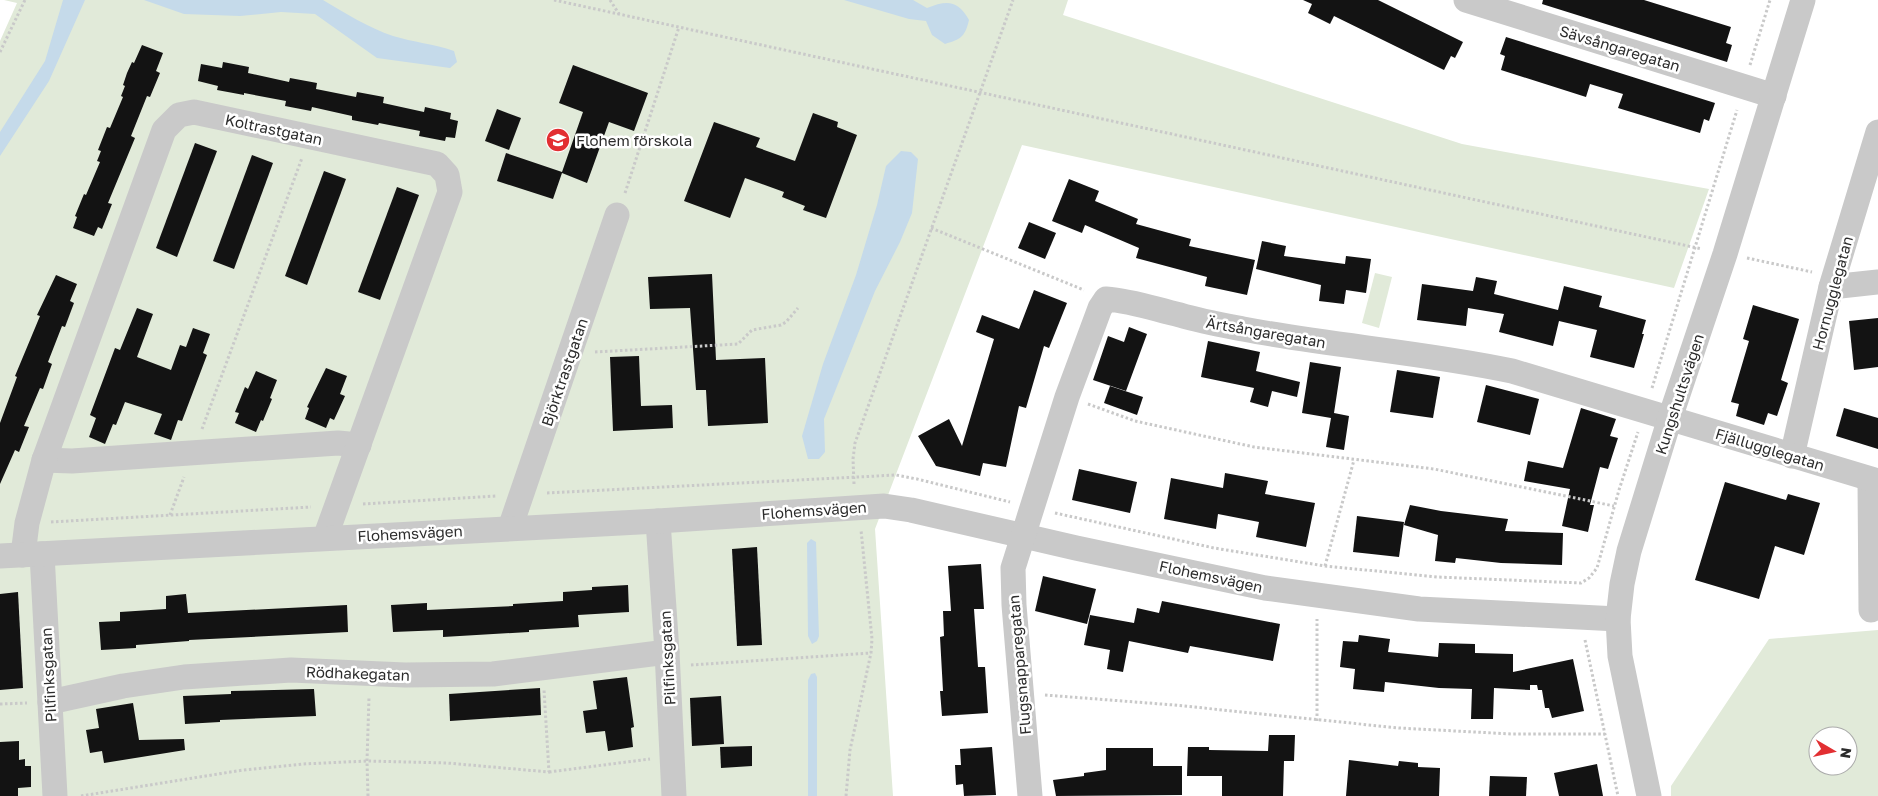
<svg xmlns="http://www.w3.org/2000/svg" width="1878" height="796" font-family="'Golos Text',sans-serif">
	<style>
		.green { fill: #e1ead9; fill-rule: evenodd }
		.water { fill: #c5daea }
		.building { fill: #131313 }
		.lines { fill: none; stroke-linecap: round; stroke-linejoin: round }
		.path { stroke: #c9c9c9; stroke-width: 3; stroke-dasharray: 2.5 2.5; stroke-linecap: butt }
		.minor { stroke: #c9c9c9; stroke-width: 25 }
		.labels { text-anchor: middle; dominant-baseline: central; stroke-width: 5; stroke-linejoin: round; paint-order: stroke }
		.street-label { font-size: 15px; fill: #2c2c2c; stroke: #fff }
		.poi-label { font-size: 15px; fill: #2c2c2c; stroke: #fff; text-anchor: start }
	</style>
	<rect width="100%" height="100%" fill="#fff"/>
	<g class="green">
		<polygon points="4,0 1068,0 1063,15 1462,144 1709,189 1674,288 1022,145 875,529 893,796 0,796 0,41 17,3"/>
		<polygon points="1375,273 1392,277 1379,328 1362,323"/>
		<path d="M1878,630V796H1671V786L1769,639ZM1818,736H1848V766H1818Z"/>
	</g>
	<g class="water">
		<polygon points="63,0 85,0 49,81 0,156 0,132 45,61"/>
		<path d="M144,0H323C345,13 369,28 393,36C413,42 434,44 454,51L457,62L450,68L377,58L315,14L281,12L240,16L184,14Z"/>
		<path d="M844,0H913L927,8C947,0 958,0 969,20C965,37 961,39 945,44L932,35L926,21L909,19Z"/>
		<polygon points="901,151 911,152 918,159 912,213 900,242 875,291 824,419 825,452 819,459 808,459 802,436 823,364 856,275 877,205 886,166"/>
		<polygon points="811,539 816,542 819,636 817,641 812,644 808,636 807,543"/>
		<polygon points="815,673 817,677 817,796 808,796 808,680 811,674"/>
	</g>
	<g class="building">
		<polygon points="1303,0 1378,0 1463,42 1455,58 1451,56 1444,70 1334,16 1330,24 1308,13 1312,4"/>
		<polygon points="1543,0 1644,0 1731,27 1726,43 1732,45 1727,62 1542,4"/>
		<polygon points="1506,37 1715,103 1709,121 1704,119 1700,133 1618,108 1623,94 1590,84 1586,97 1501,70 1505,56 1500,54"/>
		<polygon points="142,45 163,53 156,71 160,73 150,97 147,96 131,136 135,138 108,203 112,204 102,229 98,227 94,236 73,228 77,217 75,216 84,194 86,195 100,162 97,161 101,151 98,150 107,127 110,128 123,97 121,96 125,86 123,85 127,73 132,62 134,63"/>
		<polygon points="223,62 249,67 248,73 289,82 290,78 317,83 316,89 356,97 357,92 384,97 383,103 424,112 425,107 451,113 450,119 458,121 455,138 446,137 445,141 419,136 420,131 379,123 378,125 352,120 352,116 312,107 311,111 285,106 286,101 244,93 244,95 217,90 218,86 198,81 201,64 222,68"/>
		<polygon points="573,65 648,93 634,131 609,122 587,183 562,173 553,199 497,181 506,153 562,172 583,112 559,103"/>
		<polygon points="497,109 521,118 509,150 485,141"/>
		<polygon points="813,113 838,122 837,127 857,135 826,218 803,210 805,206 782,197 784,192 745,178 730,218 684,201 714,122 760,138 756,147 795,161"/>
		<polygon points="195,143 217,151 177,257 156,248"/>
		<polygon points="252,155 273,163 234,269 213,261"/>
		<polygon points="324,171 346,179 307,285 285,276"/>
		<polygon points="1069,179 1099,191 1095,201 1138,219 1136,224 1191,239 1189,246 1255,260 1247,295 1205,286 1207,277 1136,258 1139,248 1085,225 1082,233 1052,221"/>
		<polygon points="397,187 419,195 380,300 358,292"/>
		<polygon points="1029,222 1056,233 1045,259 1018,248"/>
		<polygon points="1262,241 1286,246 1284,256 1345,264 1346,256 1371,259 1366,293 1346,290 1344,304 1319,301 1321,285 1256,269"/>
		<polygon points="712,274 716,360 765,358 768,423 708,426 706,390 696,390 690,308 650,309 648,277"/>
		<polygon points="56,275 77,284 70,301 74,303 65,327 62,326 48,362 52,364 43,389 40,388 24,426 29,427 19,452 15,450 0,484 0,423 17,377 15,376 40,316 37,315"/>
		<polygon points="1476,277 1497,281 1494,294 1558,310 1564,286 1602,296 1599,307 1646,320 1642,334 1644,334 1634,368 1590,357 1597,330 1559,321 1553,346 1499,332 1504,314 1468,308 1466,326 1417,320 1422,284 1473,291"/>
		<polygon points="1034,290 1067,303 1049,348 1044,346 1026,408 1019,406 1006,467 983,463 980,476 936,466 918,436 949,419 962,446 994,339 976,332 982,315 1019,329"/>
		<polygon points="1753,305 1799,319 1781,380 1788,383 1777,416 1768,413 1764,425 1736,416 1739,404 1731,402 1749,341 1743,339"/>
		<polygon points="137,308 153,314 137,357 171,370 180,345 186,347 193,328 210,334 203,353 207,355 182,421 178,420 171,440 154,434 162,414 125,402 116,425 113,424 105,444 89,437 96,418 90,415 115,348 120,350"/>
		<polygon points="1878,318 1878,367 1854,370 1849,321"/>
		<polygon points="1129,327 1147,334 1126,391 1093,380 1108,336 1124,342"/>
		<polygon points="1208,341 1260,352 1256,371 1300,382 1297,397 1272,391 1268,407 1250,402 1254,388 1201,377"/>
		<polygon points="639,356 641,406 672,405 673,428 613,431 610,357"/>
		<polygon points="1310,362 1341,367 1334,413 1349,416 1344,450 1326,447 1331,418 1302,413"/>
		<polygon points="326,368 347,376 340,394 345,396 334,420 330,418 326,428 305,419 309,408 307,407"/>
		<polygon points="1397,370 1440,377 1433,418 1390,412"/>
		<polygon points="256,371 277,380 270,398 272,399 263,421 261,420 256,432 235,423 239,413 235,412 245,387 248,389"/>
		<polygon points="1486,385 1539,399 1530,435 1477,422"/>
		<polygon points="1110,386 1143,397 1137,415 1104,403"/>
		<polygon points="1581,408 1616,419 1610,436 1618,438 1608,469 1600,467 1590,505 1594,505 1588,532 1562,526 1570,489 1524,481 1528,461 1563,468"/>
		<polygon points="1844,408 1878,418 1878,449 1836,436"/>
		<polygon points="1079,469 1137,482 1130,513 1072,500"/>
		<polygon points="1225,473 1268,481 1265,494 1315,503 1306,547 1256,537 1259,522 1218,514 1216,529 1164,519 1171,478 1223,488"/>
		<polygon points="1725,482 1786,500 1788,494 1820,503 1804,555 1775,546 1759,599 1695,580"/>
		<polygon points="1410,505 1441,511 1508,519 1505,531 1563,533 1562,565 1501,563 1456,558 1455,563 1435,561 1438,535 1404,525"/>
		<polygon points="1357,516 1404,522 1399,557 1353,552"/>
		<polygon points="757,547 762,645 737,646 732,549"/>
		<polygon points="981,564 984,609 974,609 978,667 985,667 988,713 942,716 940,691 943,691 940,637 944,636 943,611 951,611 948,566"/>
		<polygon points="1043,576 1096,589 1087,624 1035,611"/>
		<polygon points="628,585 629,612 578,615 579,627 529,630 529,632 443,637 443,630 393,632 391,605 427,603 427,610 513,606 513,604 563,601 563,592 592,590 592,587"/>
		<polygon points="18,592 23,688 0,690 0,594"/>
		<polygon points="186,594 188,613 347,605 348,632 189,640 189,641 136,645 136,648 101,650 99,622 120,621 120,612 166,609 166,596"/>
		<polygon points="1162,601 1280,624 1273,661 1190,646 1188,653 1129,641 1123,672 1107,669 1110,650 1084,645 1090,615 1134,623 1137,608 1159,613"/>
		<polygon points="1359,635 1390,639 1388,652 1438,657 1439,643 1475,644 1475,653 1513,654 1513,672 1573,659 1584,711 1552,718 1549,708 1545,708 1542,690 1538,690 1537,685 1530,685 1530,690 1494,688 1493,719 1471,719 1472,689 1439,688 1385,682 1384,692 1353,689 1355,669 1340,667 1343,641 1358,642"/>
		<polygon points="627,677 634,727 631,728 633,747 608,751 605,731 586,733 583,711 597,709 593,681"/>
		<polygon points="540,688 541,715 450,721 449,694"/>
		<polygon points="314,689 316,716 220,720 220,722 185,724 183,696 231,694 231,691"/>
		<polygon points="721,696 724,744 692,746 690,698"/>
		<polygon points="133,703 139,740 184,739 185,750 104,763 102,751 90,753 86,730 99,728 96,709"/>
		<polygon points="1269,735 1295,735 1294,761 1284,761 1283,796 1222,796 1222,776 1187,776 1188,747 1209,747 1209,750 1268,751"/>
		<polygon points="19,741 19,760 25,759 25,766 31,766 31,787 18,788 18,796 0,796 0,742"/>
		<polygon points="752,746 752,766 721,768 720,747"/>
		<polygon points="992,747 996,795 964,796 963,784 956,785 955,765 961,765 960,749"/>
		<polygon points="1106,748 1153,748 1153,766 1182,766 1182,795 1056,796 1053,780 1084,776 1084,773 1106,770"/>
		<polygon points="1349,760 1398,766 1399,761 1418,763 1418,767 1440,768 1439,796 1346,796"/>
		<polygon points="1597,764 1603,796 1559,796 1554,773"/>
		<polygon points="1490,776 1527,777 1526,796 1489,796"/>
	</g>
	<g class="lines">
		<g class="path">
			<polyline points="554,0 1702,249"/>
			<polyline points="610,0 619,14"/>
			<polyline points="0,52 25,0"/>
			<polyline points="1750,65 1770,0"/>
			<polyline points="625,193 679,27"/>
			<polyline points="931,228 1084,290"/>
			<polyline points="1747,258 1812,272"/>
			<polyline points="595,352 738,344 752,330 781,325 786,322 798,308"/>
			<polyline points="1652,388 1737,110"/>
			<polyline points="1088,404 1135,421 1254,447 1434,469 1614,506"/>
			<polyline points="202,429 302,158"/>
			<polyline points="854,484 853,459 855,443 1013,0"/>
			<polyline points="547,493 896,475 917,479 1010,502"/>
			<polyline points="363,504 496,496"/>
			<polyline points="1055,513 1214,548 1325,566 1437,577 1581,583 1589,578 1597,568 1619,490 1638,432"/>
			<polyline points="170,515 184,477"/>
			<polyline points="51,522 311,507"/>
			<polyline points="1325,566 1354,460"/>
			<polyline points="1585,640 1618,796"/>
			<polyline points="691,665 871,653"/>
			<polyline points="1045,695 1174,705 1399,728 1512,734 1605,734"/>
			<polyline points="0,704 27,703"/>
			<polyline points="1317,721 1317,619"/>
			<polyline points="549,772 650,759"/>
			<polyline points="81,796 243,770 303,764 367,761 447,763 549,772 544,690"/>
			<polyline points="368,796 367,761 369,697"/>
			<polyline points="846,796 850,750 871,653 872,639 861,530"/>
		</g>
		<g class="minor">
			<polyline points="1466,0 1774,96"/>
			<polyline points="1831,287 1878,282"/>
			<polyline points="1792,456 1831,287 1878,132"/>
			<polyline points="44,460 72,461 338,443 359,445"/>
			<polyline points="1870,480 1871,610"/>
			<polyline points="658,521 667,652 674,796"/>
			<polyline points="510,528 617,215"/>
			<polyline points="42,554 55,796"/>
			<polyline points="23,555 27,523 44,460 164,130 179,115 194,112 437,164 447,175 450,192 325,538"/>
			<polyline points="0,556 658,521 884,506 911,510 1076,548 1265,588 1419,609 1618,619"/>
			<polyline points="50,702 123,686 184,677 291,670 405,675 493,674 667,652"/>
			<path d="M1030,796L1014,605L1013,568L1067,397L1100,308L1106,299C1133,301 1154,309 1180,315C1200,321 1222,325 1243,329C1332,346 1423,352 1512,371L1878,481"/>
			<polyline points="1649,796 1620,656 1618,619 1622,584 1629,551 1670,418 1725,254 1803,0"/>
		</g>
	</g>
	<defs>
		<g id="school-disc" transform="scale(1.25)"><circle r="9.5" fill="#e22f32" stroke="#fff"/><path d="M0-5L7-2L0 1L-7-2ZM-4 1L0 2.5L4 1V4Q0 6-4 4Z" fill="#fff"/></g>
	</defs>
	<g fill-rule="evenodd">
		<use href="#school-disc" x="558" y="140"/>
	</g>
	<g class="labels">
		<g class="street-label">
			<text transform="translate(1620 48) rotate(17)">Sävsångaregatan</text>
			<text transform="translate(274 129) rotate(12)">Koltrastgatan</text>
			<text transform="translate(1832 293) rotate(-75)">Hornugglegatan</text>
			<text transform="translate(1266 332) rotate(10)">Ärtsångaregatan</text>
			<text transform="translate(564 372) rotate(-71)">Björktrastgatan</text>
			<text transform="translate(1679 394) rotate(-72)">Kungshultsvägen</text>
			<text transform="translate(1770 449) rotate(17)">Fjällugglegatan</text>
			<text transform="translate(814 510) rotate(-4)">Flohemsvägen</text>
			<text transform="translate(410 533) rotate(-3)">Flohemsvägen</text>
			<text transform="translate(1211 576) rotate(12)">Flohemsvägen</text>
			<text transform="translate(667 658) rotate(-93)">Pilfinksgatan</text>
			<text transform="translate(1019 665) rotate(-95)">Flugsnapparegatan</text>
			<text transform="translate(358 673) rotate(2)">Rödhakegatan</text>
			<text transform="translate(48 675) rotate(-93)">Pilfinksgatan</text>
		</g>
		<g class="poi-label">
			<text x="576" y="140">Flohem förskola</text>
		</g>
	</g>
	<g transform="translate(1833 751) rotate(99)"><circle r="24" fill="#ffffff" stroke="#ababab"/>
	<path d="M0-4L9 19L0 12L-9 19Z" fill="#e22f32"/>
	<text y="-8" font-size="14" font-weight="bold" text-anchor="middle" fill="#2c2c2c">N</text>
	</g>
</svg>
